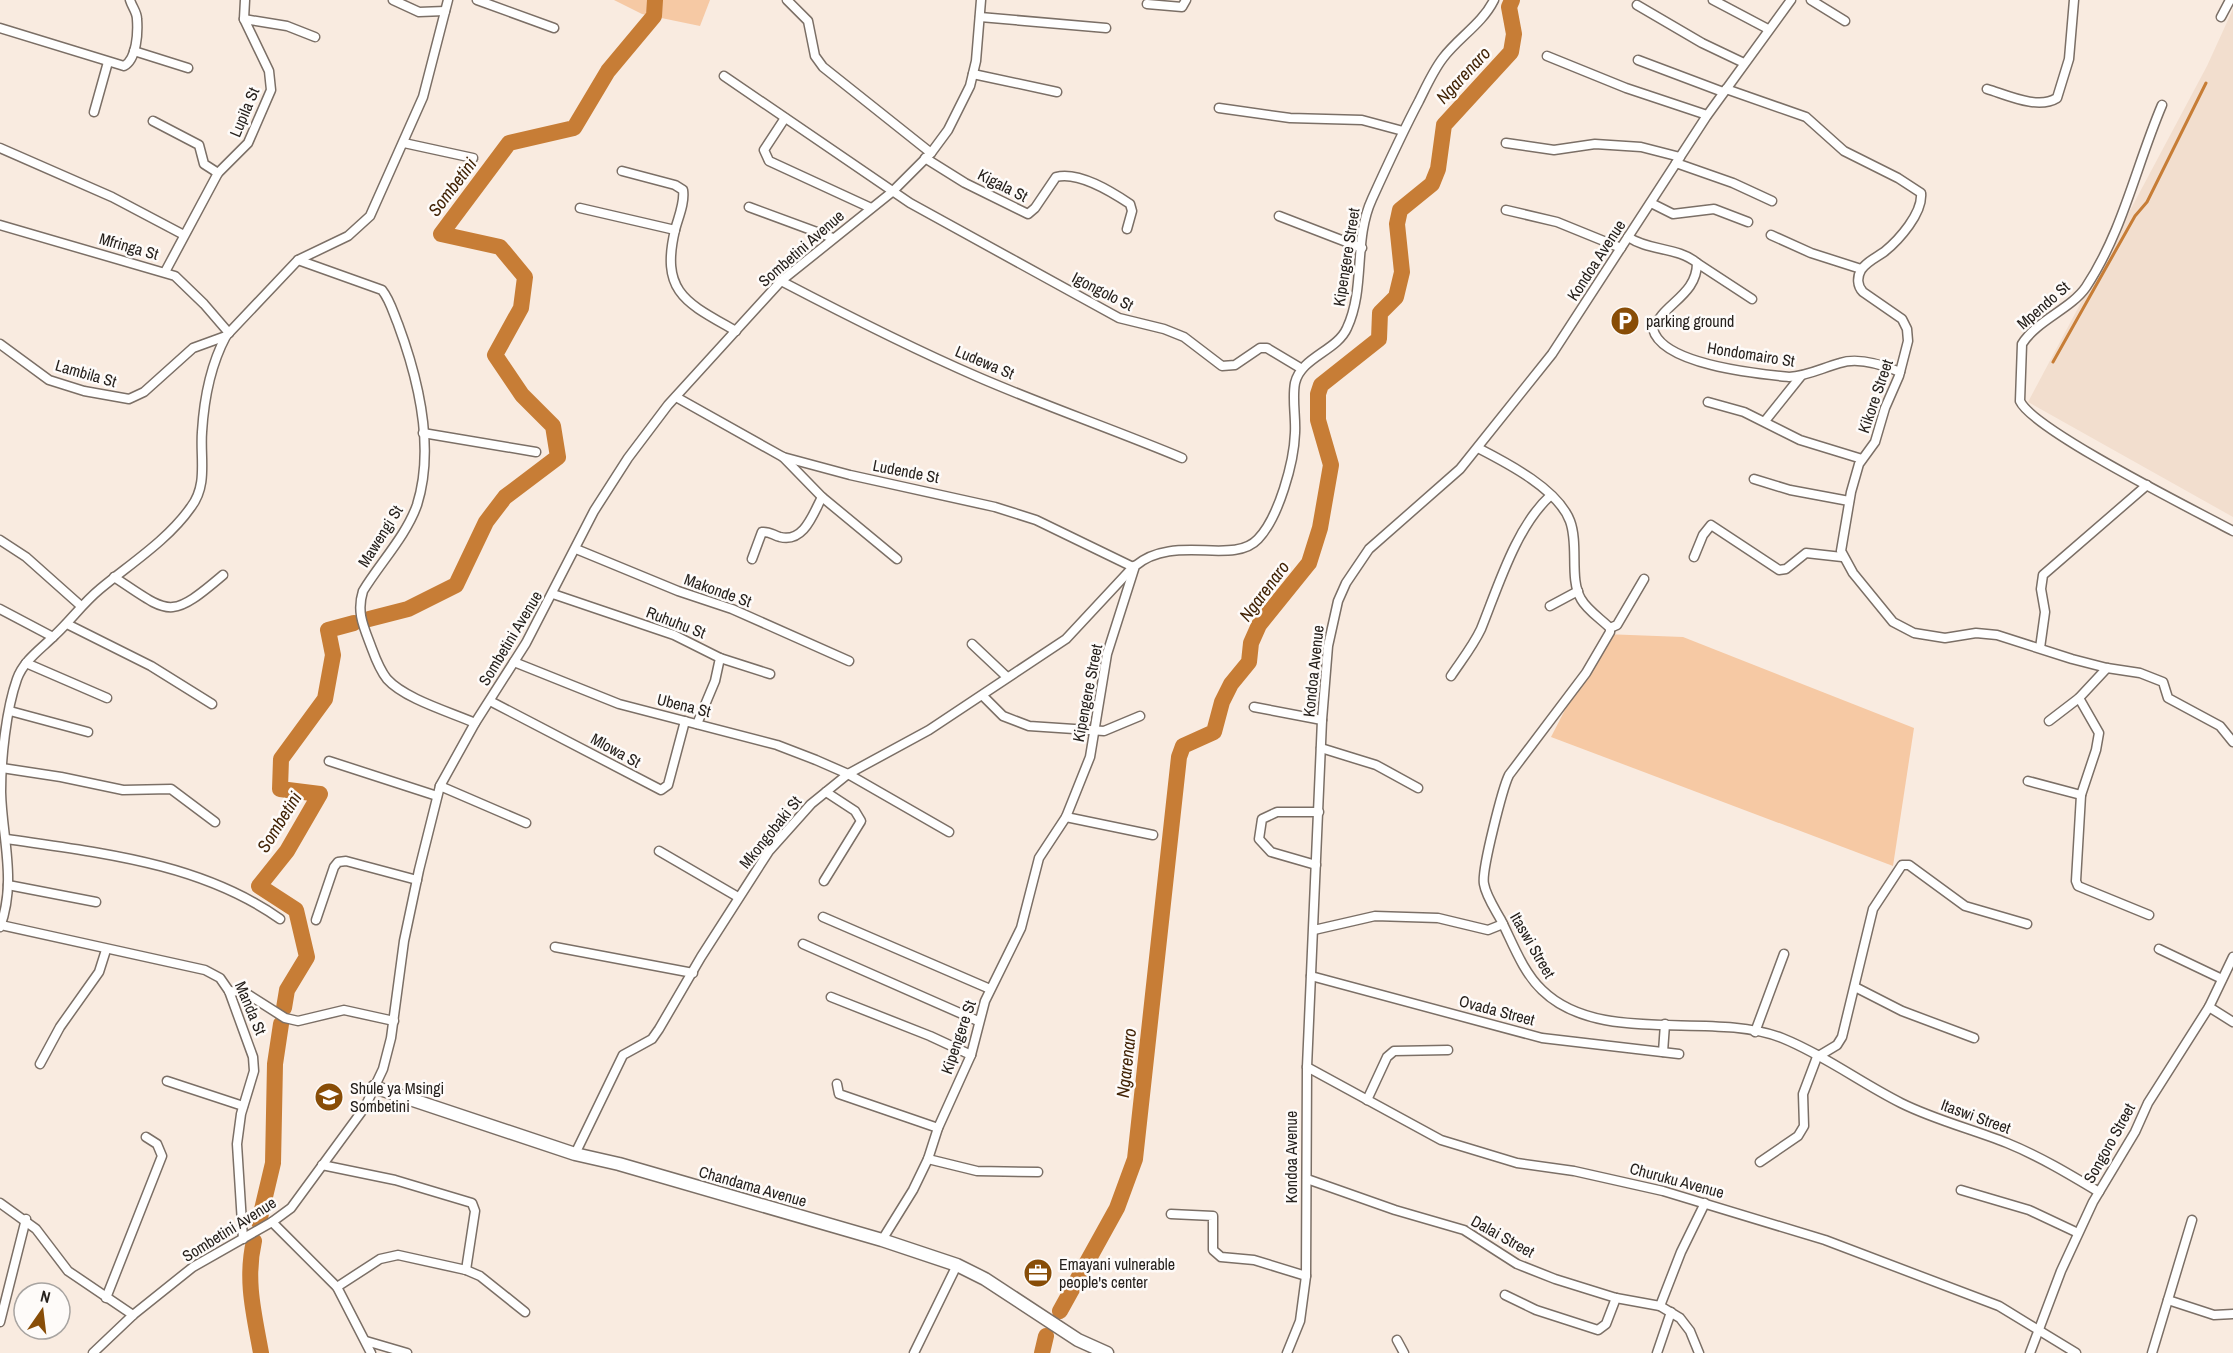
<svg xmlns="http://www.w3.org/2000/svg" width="2233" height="1353" font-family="'Archivo Narrow',sans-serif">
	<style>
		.built { fill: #f2dece }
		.green { fill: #f6c9a4 }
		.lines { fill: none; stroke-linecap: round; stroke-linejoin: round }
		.stream { stroke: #c77d36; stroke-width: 3 }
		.river { stroke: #c77d36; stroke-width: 16 }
		.street-casing { stroke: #7b6f66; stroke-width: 11 }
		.secondary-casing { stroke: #7b6f66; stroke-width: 15 }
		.street { stroke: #fff; stroke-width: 8 }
		.secondary { stroke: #fff; stroke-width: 12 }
		.labels { text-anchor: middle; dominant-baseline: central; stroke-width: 5; stroke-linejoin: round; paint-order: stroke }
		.street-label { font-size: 16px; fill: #26211d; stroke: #fefbf9 }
		.poi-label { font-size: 16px; fill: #26211d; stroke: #fefbf9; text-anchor: start }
		.water-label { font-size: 18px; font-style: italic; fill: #422406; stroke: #fefbf9 }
	</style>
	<rect width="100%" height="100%" fill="#f9ebe0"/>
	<polygon class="built" points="2233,9 2233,517 2028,402 2207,66"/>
	<g class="green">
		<polygon points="614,0 710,0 700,26 642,14"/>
		<polygon points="1604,634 1683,637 1914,728 1893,866 1551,737"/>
	</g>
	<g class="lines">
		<polyline class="stream" points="2053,362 2135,216 2147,202 2206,83"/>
		<g class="river">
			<polyline points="369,619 408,609 456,585 486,522 505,497 558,457 553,426 522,395 495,355 521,308 525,277 500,247 441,234 509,143 574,128 608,71 654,16 655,0"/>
			<polyline points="284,1008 287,990 307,957 296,910 259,886 287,851 320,794 280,789 281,759 325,699 333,655 328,630 354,623"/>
			<polyline points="259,1222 273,1163 275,1064 281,1024"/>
			<path d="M254,1241C245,1280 254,1314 261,1353"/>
			<polyline points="1060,1311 1117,1208 1135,1159 1179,757 1183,746 1214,732 1222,702 1231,684 1249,662 1251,643 1259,625 1309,563 1320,528 1331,465 1318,420 1318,394 1321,385 1379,339 1380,313 1396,297 1402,272 1397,224 1400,210 1432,184 1438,169 1444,125 1511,52 1514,34 1509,7 1512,0"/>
			<polyline points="1042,1353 1046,1336"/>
		</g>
		<g class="street-casing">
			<g id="street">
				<polyline points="393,0 419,12 445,11"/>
				<polyline points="477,0 554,28"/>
				<polyline points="787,0 808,21 815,56 823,67 931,153"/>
				<polyline points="1713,0 1768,29"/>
				<polyline points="1811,0 1845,21"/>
				<polyline points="1147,4 1182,7 1186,0"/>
				<polyline points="1637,5 1702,43 1744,63"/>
				<polyline points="980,17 1106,28"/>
				<polyline points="2221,17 2230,0"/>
				<polyline points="244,19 245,0"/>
				<path d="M0,28L124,66C137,59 138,32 137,19C137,12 132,7 130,0"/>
				<polyline points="134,51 188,68"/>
				<polyline points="1547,56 1626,88 1707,115"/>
				<polyline points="1638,60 1723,92"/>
				<polyline points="973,74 1057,92"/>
				<polyline points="724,76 910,203 1119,318 1164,329 1184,337 1222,366 1235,365 1260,348 1267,348 1302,369"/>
				<path d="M1726,89L1806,117L1844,151L1898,178L1921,193C1923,213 1899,240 1884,252C1877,257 1866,262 1861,270C1857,277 1857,286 1863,292L1902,319L1907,329L1908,341L1899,376L1885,408L1875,442L1859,464L1851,492L1841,551L1853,573L1893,622L1914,633L1945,638L1976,633L1997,635L2072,659L2107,668L2140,673L2163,682L2168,698L2220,726L2233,742"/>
				<path d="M1987,89C2007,95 2038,110 2057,98L2069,59L2074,0"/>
				<path d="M2162,105C2136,166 2123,231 2086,287C2071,309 2037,320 2022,344L2020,401C2033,430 2196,511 2233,531"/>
				<polyline points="1219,108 1290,118 1362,120 1403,131"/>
				<polyline points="94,112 108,62"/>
				<polyline points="785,118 764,150 769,161 871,208"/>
				<polyline points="153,121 199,145 204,164 218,173"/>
				<polyline points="404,143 473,158"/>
				<polyline points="1506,143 1554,150 1595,144 1641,147 1680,157"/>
				<polyline points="0,148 112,197 184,235"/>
				<path d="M925,158L965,183L1028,214L1035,208L1056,177C1079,171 1112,192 1130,204L1132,211L1127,229"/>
				<polyline points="1676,163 1733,183 1772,201"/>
				<path d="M622,171L675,185L683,190C685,203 678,218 675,230C660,293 687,303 736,331"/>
				<polyline points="1651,203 1673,214 1714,209 1748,222"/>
				<polyline points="749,207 833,238"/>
				<polyline points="580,208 675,230"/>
				<polyline points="1506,210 1557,222 1621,248"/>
				<polyline points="1279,216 1362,248"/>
				<polyline points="0,225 175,276 204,304 229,333"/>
				<polyline points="1771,235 1811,253 1861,269"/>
				<path d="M1628,237C1649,251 1678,247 1697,263C1697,295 1664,303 1653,329C1662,365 1759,374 1789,377C1807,376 1822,368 1840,363C1858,357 1883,365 1900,372"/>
				<path d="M298,260L382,290C390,300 393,312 398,324C418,378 435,448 417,505C406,536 380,563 363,591C357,610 362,623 369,641C374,654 378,668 387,679C405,699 450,712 475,723"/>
				<polyline points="1697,263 1752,299"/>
				<polyline points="165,272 218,173 248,143 271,90 269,71 244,19 287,26 315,37"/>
				<path d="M781,281C846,315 911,348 978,377C1045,406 1115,430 1182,458"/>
				<polyline points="0,344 49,380 84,391 129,399 144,392 193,348 226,336"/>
				<polyline points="676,397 783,457 850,475 995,507 1036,520 1133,567"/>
				<polyline points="1708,402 1744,412 1800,440 1862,459"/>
				<polyline points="1765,421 1801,376"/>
				<polyline points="423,433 536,452"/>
				<path d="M1478,448C1507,463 1558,489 1570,521C1579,545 1569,579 1581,599C1587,610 1601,619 1610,628V632L1586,673L1509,775C1503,787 1481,871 1484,884C1486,896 1495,909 1501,920C1513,944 1523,972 1542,990C1600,1047 1711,1010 1782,1038C1824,1055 1861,1083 1901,1103C1935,1120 1972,1129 2007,1143C2039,1156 2069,1174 2099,1192"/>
				<polyline points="783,457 822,497 897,559"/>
				<polyline points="1754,479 1790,490 1849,501"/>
				<polyline points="0,540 26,557 81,606"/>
				<polyline points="576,549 678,591 732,609 849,661"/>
				<polyline points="1694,557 1703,535 1711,525 1779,570 1786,569 1806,553 1842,557"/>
				<path d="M752,559L762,532C769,531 773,535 780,537C804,543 813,514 822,497"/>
				<path d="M114,577C170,614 169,621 223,575"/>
				<polyline points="553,594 674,635 720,658 715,681 697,724"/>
				<polyline points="1550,606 1578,591"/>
				<polyline points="0,609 53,637"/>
				<polyline points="67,624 151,666 212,704"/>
				<polyline points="1610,628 1617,625 1644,579"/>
				<polyline points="972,644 1007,677"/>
				<polyline points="2040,648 2045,612 2041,589 2043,575 2147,485"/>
				<polyline points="720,658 770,674"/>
				<polyline points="514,662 619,704 777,745 816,760 848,774 949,832"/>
				<polyline points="26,663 107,698"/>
				<path d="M1451,676C1461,661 1473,646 1481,629C1498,587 1516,527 1550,496"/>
				<polyline points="983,696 1003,716 1029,726 1104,731 1140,716"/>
				<polyline points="2079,698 2099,733 2096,750 2081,795 2076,881 2078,886 2149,915"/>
				<polyline points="490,701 661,790 668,785 685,721"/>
				<polyline points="1254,707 1322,720"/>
				<polyline points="10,711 88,732"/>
				<polyline points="2049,721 2079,698 2107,668"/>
				<polyline points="1321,748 1376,765 1418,788"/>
				<polyline points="329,761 437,796"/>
				<polyline points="2,768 61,777 123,790 171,789 215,822"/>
				<polyline points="2028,781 2081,795"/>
				<polyline points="440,786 526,823"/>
				<polyline points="1066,817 1153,835"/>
				<path d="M7,839C101,853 201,863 280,919"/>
				<polyline points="659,851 738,897"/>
				<polyline points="1316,865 1271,852 1259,839 1262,819 1277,812 1319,812"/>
				<polyline points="824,881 861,821 855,811 826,792"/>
				<polyline points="8,885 96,902"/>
				<polyline points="823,917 990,989"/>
				<polyline points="316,920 334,867 338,862 346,861 417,880"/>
				<polyline points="1,925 205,970 220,978 229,991 253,1057 254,1071 241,1114 237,1144 243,1239"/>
				<path d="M0,927C17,882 2,837 1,792C1,759 6,710 17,679C24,660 41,649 55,635C71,620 83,603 100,589C130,564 168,540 191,507C208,485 200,458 202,432C204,399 210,366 226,336L298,260L348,236L370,216L423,97L448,0"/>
				<polyline points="1314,930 1375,916 1438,918 1488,930 1503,924"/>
				<polyline points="803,944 978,1021"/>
				<polyline points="555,947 693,973"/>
				<polyline points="2159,949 2222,979"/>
				<polyline points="1311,976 1542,1038 1679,1054"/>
				<polyline points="1855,987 1902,1011 1974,1038"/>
				<polyline points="229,991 244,992 285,1018 298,1021 344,1010 394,1021"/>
				<polyline points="831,997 930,1036 971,1055"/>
				<polyline points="2209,1007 2233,1022"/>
				<polyline points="1755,1032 1784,954"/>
				<polyline points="1663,1052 1665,1024"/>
				<polyline points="40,1064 60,1027 99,972 106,950"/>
				<polyline points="1307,1067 1441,1140 1517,1163 1574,1171 1663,1191 1825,1240 1999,1306 2076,1353"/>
				<polyline points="167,1081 243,1106"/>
				<polyline points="837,1084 839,1094 938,1128"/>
				<polyline points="1367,1100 1387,1057 1394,1051 1448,1050"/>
				<polyline points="575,1154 623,1055 652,1039 659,1029 701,957 769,851 811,804 848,774 929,730 1066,639 1134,566"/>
				<polyline points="928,1159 977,1171 1038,1172"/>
				<polyline points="1760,1162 1798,1136 1804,1126 1803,1094 1817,1057 1837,1045 1842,1037 1873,909 1902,865 1909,865 1965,906 2027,924"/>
				<polyline points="322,1165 395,1180 472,1203 475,1211 466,1270"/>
				<polyline points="1307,1179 1395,1210 1464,1230 1517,1264 1555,1279 1616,1298 1660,1306 1680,1318 1690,1331 1699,1353"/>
				<polyline points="1961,1190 2029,1210 2078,1233"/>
				<polyline points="0,1203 36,1229 68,1271 133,1315"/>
				<polyline points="1171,1214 1213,1216 1213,1250 1221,1257 1254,1260 1306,1276"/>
				<polyline points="272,1222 337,1287 371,1353"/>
				<path d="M882,1240L913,1190L928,1159L938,1128L971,1055L985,1001L1021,928L1039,858L1066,817L1090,757L1107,654L1135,566C1174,533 1233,566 1258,539C1279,517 1294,462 1295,433C1296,417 1292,399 1295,383C1301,357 1337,351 1347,328C1366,287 1353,240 1372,199C1387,166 1402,133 1419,101C1426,87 1433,71 1443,58C1459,37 1482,24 1494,0"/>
				<polyline points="337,1287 380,1259 398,1255 466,1270 480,1276 525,1312"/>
				<polyline points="1505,1295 1536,1310 1598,1330 1606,1324 1616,1298"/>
				<polyline points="106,1298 162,1156 157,1144 146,1137"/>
				<polyline points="2168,1300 2214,1315 2233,1314"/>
				<polyline points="1660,1306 1681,1252 1705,1203"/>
				<polyline points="0,1322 26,1219"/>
				<polyline points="1397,1340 1404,1353"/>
				<polyline points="366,1341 407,1353"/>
				<polyline points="93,1353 133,1315 193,1267 272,1222 291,1208 365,1107 383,1069 391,1038 404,941 419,870 440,786 475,723 526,643 594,511 628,458 668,405 781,281 892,192 931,153 948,130 970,86 976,61 981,0"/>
				<polyline points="914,1353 957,1265"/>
				<polyline points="1287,1353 1300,1321 1306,1276 1307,1067 1322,720 1328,646 1338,601 1346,583 1369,549 1460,469 1552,354 1706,117 1791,0"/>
				<polyline points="1657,1353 1671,1312"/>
				<polyline points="2030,1353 2061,1271 2093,1202 2135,1132 2148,1103 2209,1007 2233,957"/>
				<polyline points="2152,1353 2192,1220"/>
			</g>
		</g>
		<g class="secondary-casing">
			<polyline id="secondary" points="374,1087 575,1154 619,1164 882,1240 957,1265 985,1279 1078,1340 1107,1353"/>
		</g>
		<use href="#street" class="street"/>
		<use href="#secondary" class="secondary"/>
	</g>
	<defs>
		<g id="parking-disc" transform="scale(1.5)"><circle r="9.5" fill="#884d07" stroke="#fefbf9"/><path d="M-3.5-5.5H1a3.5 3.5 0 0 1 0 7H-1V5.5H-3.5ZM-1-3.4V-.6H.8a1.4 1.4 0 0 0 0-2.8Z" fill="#fff"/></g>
		<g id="school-disc" transform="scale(1.5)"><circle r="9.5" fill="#884d07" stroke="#fefbf9"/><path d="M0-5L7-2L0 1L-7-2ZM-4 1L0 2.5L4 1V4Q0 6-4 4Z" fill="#fff"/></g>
		<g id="office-disc" transform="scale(1.5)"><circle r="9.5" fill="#884d07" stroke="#fefbf9"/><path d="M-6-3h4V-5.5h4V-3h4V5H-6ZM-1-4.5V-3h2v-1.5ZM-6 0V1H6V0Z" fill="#fff"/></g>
	</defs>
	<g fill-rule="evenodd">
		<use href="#parking-disc" x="1625" y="321"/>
		<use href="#school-disc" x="329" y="1097"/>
		<use href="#office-disc" x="1038" y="1273"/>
	</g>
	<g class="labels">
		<g class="street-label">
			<text transform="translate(244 112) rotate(-67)">Lupila St</text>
			<text transform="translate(1003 185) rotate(27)">Kigala St</text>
			<text transform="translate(129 246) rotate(16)">Mfringa St</text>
			<text transform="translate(801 248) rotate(-41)">Sombetini Avenue</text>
			<text transform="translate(1346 257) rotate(-81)">Kipengere Street</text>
			<text transform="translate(1596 260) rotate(-57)">Kondoa Avenue</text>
			<text transform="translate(1103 291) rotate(27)">Igongolo St</text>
			<text transform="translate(2043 305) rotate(-41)">Mpendo St</text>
			<text transform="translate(1751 354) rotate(9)">Hondomairo St</text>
			<text transform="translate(985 362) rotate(23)">Ludewa St</text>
			<text transform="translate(86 373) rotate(16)">Lambila St</text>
			<text transform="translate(1875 396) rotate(-71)">Kikore Street</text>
			<text transform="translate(906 471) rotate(11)">Ludende St</text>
			<text transform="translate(380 536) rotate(-58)">Mawengi St</text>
			<text transform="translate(718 590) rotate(20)">Makonde St</text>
			<text transform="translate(676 622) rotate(21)">Ruhuhu St</text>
			<text transform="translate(510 638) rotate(-59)">Sombetini Avenue</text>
			<text transform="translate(1313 671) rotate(-84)">Kondoa Avenue</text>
			<text transform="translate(1087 693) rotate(-79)">Kipengere Street</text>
			<text transform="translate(684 705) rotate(14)">Ubena St</text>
			<text transform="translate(616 750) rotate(29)">Mlowa St</text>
			<text transform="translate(770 832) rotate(-51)">Mkongobaki St</text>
			<text transform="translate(1533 945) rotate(60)">Itaswi Street</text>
			<text transform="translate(251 1008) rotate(67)">Manda St</text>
			<text transform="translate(1497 1010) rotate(15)">Ovada Street</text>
			<text transform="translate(958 1037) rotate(-71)">Kipengere St</text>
			<text transform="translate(1976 1116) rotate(20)">Itaswi Street</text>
			<text transform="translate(2109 1143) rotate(-61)">Songoro Street</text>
			<text transform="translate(1291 1157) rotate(-90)">Kondoa Avenue</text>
			<text transform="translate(1677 1180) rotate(15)">Churuku Avenue</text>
			<text transform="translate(753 1186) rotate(16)">Chandama Avenue</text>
			<text transform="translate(229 1229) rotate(-32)">Sombetini Avenue</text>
			<text transform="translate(1503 1236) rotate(29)">Dalai Street</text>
		</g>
		<g class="poi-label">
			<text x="1646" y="321">parking ground</text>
			<text x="350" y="1088">Shule ya Msingi<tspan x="350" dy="18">Sombetini</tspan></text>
			<text x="1059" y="1264">Emayani vulnerable<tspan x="1059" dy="18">people's center</tspan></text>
		</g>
		<g class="water-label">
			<text transform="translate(1463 75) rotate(-47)">Ngarenaro</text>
			<text transform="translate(452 187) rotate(-53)">Sombetini</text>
			<text transform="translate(1264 591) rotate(-53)">Ngarenaro</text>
			<text transform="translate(279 822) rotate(-58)">Sombetini</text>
			<text transform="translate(1126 1063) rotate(-84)">Ngarenaro</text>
		</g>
	</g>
	<g transform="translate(42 1311) rotate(14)"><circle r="28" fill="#fefbf9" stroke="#a8a4a1" stroke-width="1.5"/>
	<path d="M0-4.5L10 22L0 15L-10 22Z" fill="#884d07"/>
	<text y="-9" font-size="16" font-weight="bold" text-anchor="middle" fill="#26211d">N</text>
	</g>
</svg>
